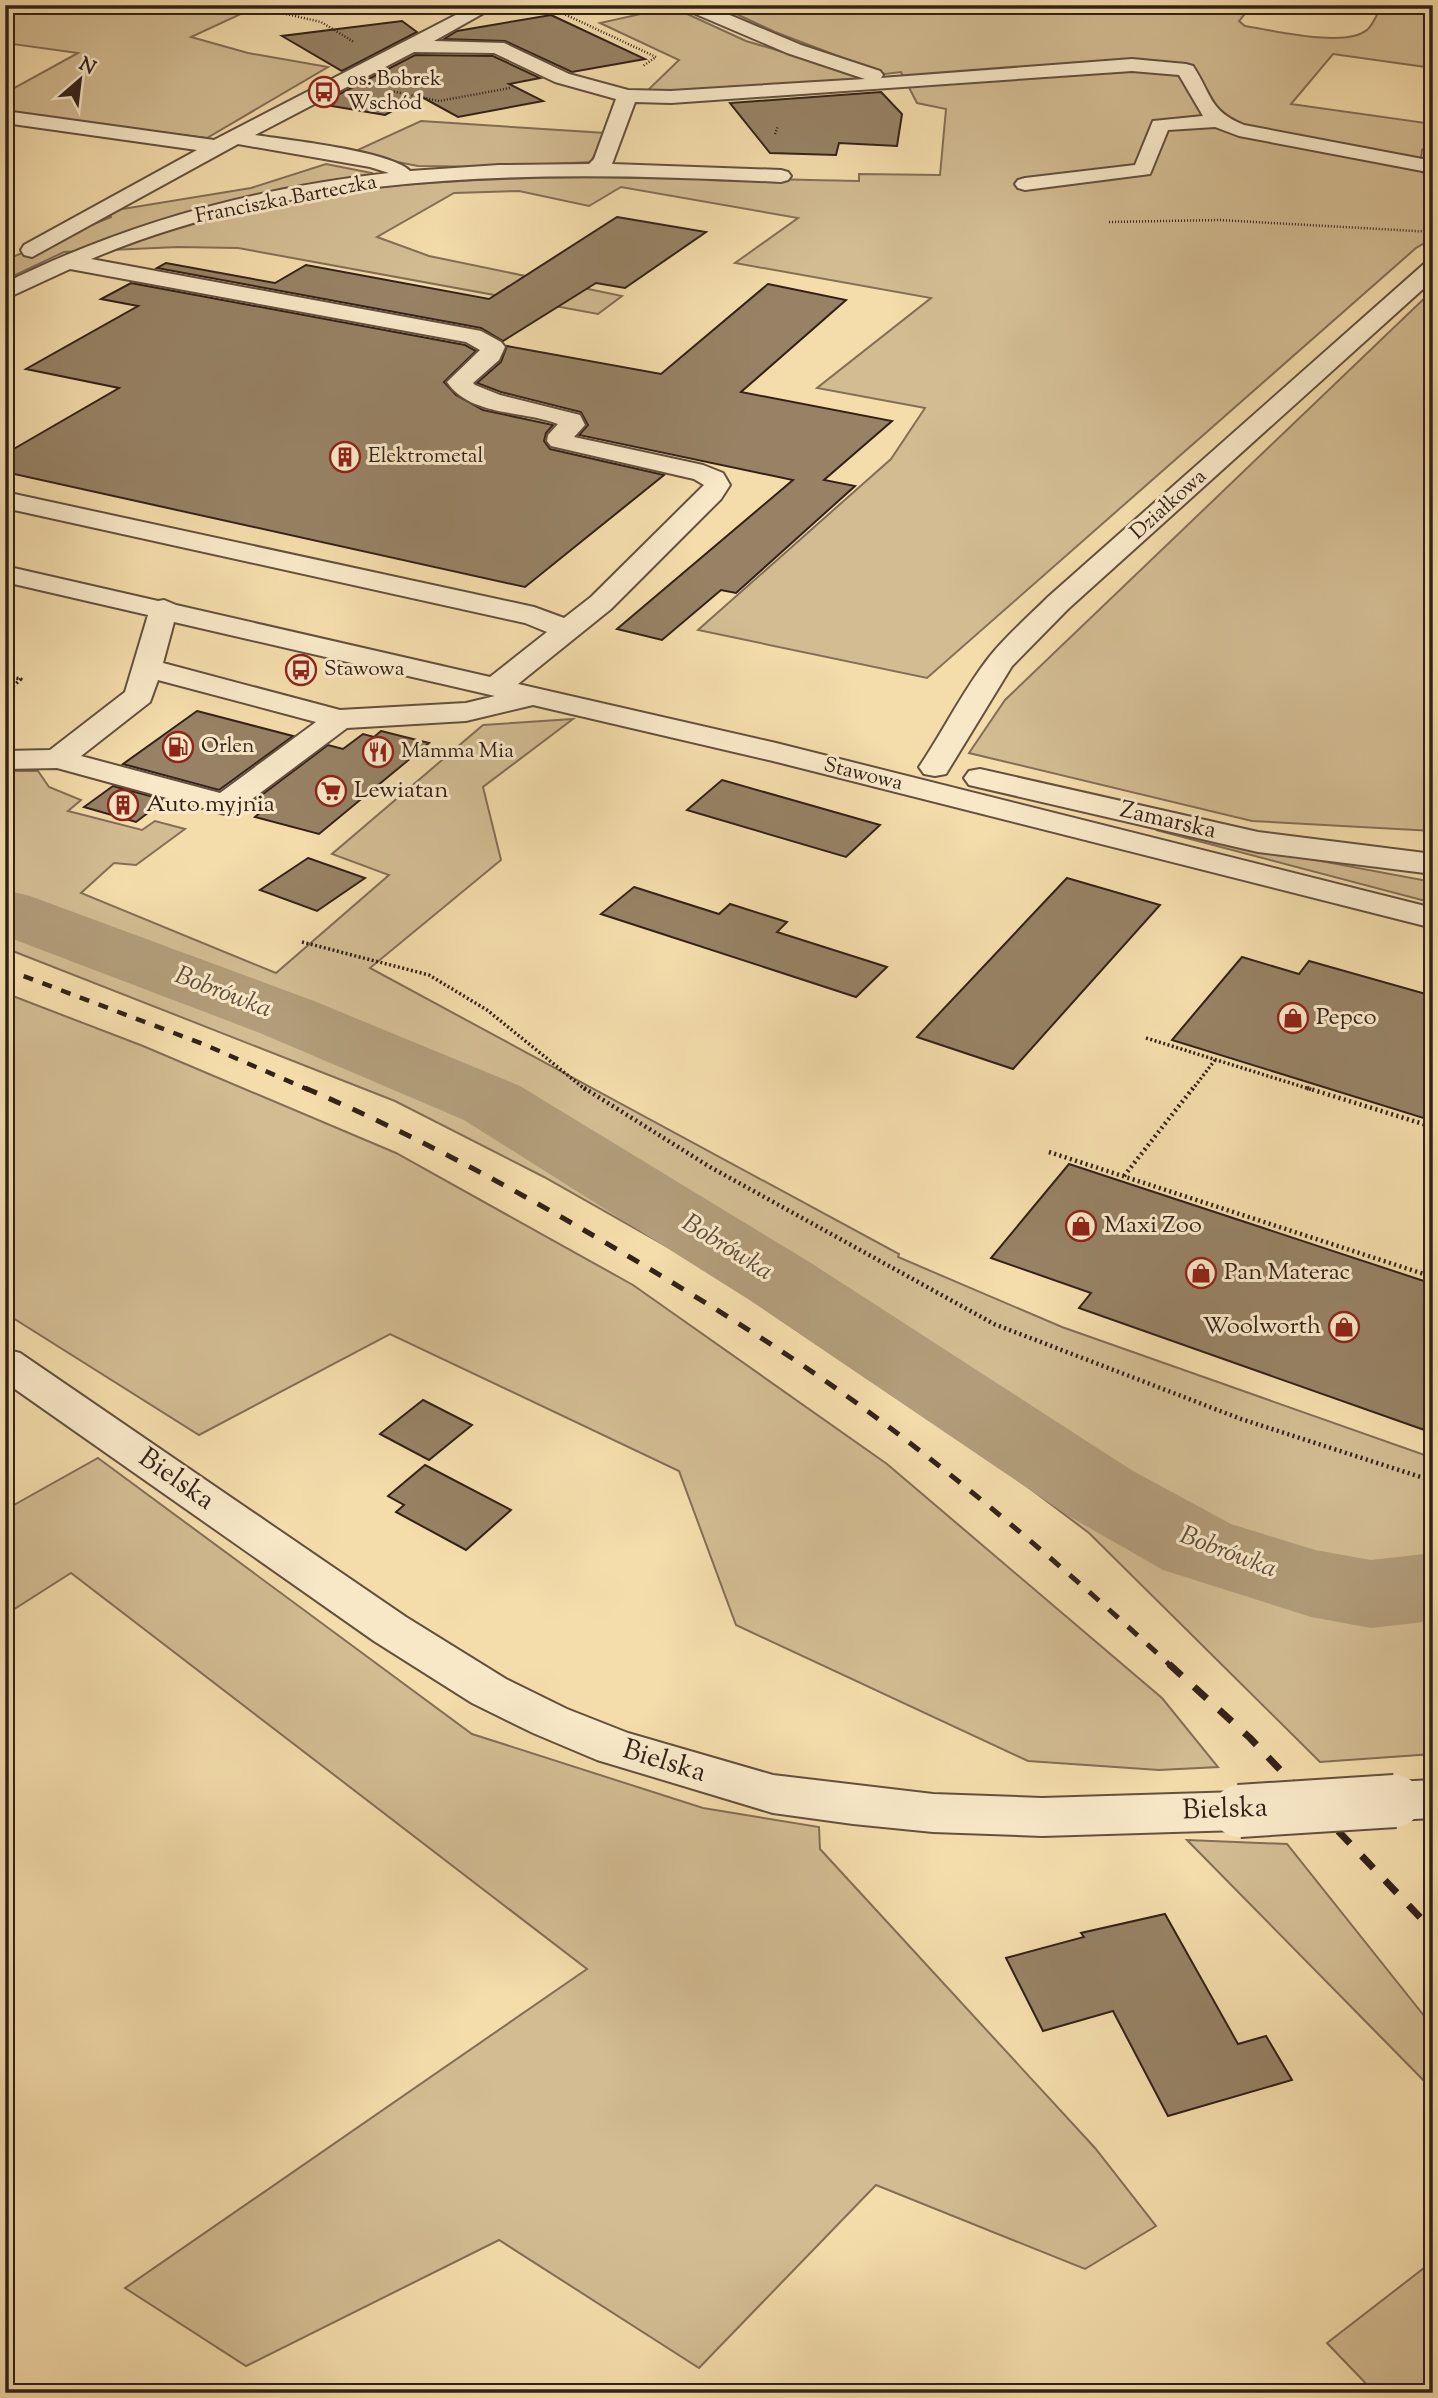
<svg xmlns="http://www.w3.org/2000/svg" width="1438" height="2398" font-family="'Sorts Mill Goudy',serif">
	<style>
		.green { fill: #d3bc92; stroke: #836e56; stroke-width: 2 }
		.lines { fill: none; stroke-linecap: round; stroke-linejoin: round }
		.river { fill: #b29c79; fill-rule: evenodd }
		.building { fill: #978265; stroke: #332119; stroke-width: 2 }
		.minor-casing { stroke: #63503e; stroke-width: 4 }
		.path-far2 { stroke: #332119; stroke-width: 2.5; stroke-dasharray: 1 2; stroke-linecap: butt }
		.path-far1 { stroke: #332119; stroke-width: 3.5; stroke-dasharray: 2 2.5; stroke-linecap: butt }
		.path { stroke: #332119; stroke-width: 4.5; stroke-dasharray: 2 3.5; stroke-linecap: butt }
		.minor { fill: #f8e8c8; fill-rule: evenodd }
		.rail-far2 { stroke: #332119; stroke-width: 4.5; stroke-dasharray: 10 10; stroke-linecap: butt }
		.rail-far1 { stroke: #332119; stroke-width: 5; stroke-dasharray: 13 13; stroke-linecap: butt }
		.rail { stroke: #332119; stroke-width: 7; stroke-dasharray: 17 17; stroke-linecap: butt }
		.minor-bridge-casing { stroke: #63503e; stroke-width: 56; stroke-linecap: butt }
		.minor-bridge { stroke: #f8e8c8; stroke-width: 52 }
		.labels { text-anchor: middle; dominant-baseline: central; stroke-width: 6; stroke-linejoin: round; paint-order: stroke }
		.far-poi-label { font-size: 21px; fill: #332119; stroke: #f8e8c8; text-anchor: start }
		.far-street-label { font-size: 21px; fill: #332119; stroke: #f8e8c8 }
		.poi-label { font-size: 24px; fill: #332119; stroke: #f8e8c8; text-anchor: start }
		.street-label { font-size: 24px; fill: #332119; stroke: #f8e8c8 }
		.water-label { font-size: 26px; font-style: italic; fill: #5f4c3b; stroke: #f8e8c8 }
		.near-street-label { font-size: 28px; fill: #332119; stroke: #f8e8c8 }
	</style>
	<rect width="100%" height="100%" fill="#f4dcab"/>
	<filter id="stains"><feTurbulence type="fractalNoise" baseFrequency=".00286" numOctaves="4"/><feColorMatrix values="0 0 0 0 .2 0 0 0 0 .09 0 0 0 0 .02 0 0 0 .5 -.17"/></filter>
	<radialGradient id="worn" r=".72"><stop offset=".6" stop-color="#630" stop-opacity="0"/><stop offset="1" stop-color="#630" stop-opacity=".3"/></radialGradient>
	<g class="green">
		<polygon points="5,5 260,5 191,37 248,53 328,67 207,138 5,113 5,93 78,53 5,43"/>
		<path d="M717,5H1183L1202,9L1207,5H1252L1239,21L1245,26C1272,30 1347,49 1368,29C1374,23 1378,12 1382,5H1433V68L1333,54L1291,104L1433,124V140L1422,150L1420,171L1433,178V238L1416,248L927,678L698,630L891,459L925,408L817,388L931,298L735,263L798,218L621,187L589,206L519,191L454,193L377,237L429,256L622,296L598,314L238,248L178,247L64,252L5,280V260L111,217L110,211L251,188L326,164L372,173L370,188C533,171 696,178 859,181V174L940,175L946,109L917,103L901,72L885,74L775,32Z"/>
		<polygon points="672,7 746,41 857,74 862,81 688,93 646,92 679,60 600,23"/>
		<polygon points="421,121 605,133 591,162 494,167 418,166 351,153"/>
		<polygon points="1433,290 1433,831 1252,821 969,753 1005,700"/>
		<polygon points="573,719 483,787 501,860 370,968 899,1254 898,1257 1062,1327 1433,1458 1433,1754 1320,1762 1089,1533 894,1386 726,1280 544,1177 395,1101 5,948 5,771 38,771 49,787 81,800 68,811 142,830 155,821 185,829 136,865 114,863 81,893 276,973 389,875 332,854 483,725"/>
		<polygon points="1156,830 1433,882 1433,903"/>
		<polygon points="5,993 143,1046 396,1153 633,1285 887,1464 1162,1698 1218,1767 1159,1770 1028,1761 736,1625 679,1471 390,1334 199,1435 5,1313"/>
		<polygon points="98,1458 472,1734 703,1808 819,1827 820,1849 1095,2148 1156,2226 1085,2269 876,2185 699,2368 499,2240 246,2366 125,2288 587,1969 71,1573 5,1615 5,1510"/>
		<polygon points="1187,1840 1287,1844 1433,2027 1433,2090"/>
		<polygon points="1433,2261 1433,2393 1375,2393 1327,2343"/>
	</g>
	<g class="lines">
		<polygon class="river" points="5,890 30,896 314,1001 520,1086 811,1263 1133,1471 1231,1524 1315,1550 1371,1560 1433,1553 1433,1621 1371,1628 1311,1617 1163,1570 1067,1515 751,1301 464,1120 260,1033 5,936"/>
	</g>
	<g class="building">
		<polygon points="551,15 645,59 572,72 505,41 444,39 457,31"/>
		<polygon points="402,21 417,32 342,71 282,36"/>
		<polygon points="415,55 493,56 540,78 509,84 543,101 458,117 420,96 385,115 320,104"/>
		<polygon points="881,92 902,114 897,146 839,143 836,155 770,153 730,103"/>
		<polygon points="617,217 706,232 625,288 596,283 503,341 481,328 157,268 166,263 275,283 306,265 489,299"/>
		<polygon points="131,283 465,345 476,351 444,382 456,395 483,410 553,425 546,433 544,441 550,449 664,475 525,587 5,472 5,454 119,388 26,369 138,306 101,299"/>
		<polygon points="768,284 846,300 741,392 892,421 824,480 855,486 736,593 721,590 662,640 617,629 793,480 579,435 588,425 581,412 501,392 477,383 501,362 507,346 661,374"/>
		<polygon points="197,711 293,736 219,790 123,764"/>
		<polygon points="381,731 429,743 319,834 255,817 267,807 251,803 328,745 343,749 363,734 374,737"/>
		<polygon points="722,780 880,825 846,857 687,810"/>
		<polygon points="113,786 165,800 136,822 84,807"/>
		<polygon points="308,858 365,878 317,911 260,890"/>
		<polygon points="1067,878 1160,905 1013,1069 917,1037"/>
		<polygon points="634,887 719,914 730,904 787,922 777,932 887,967 856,997 601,914"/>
		<polygon points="1242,957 1299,974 1309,961 1433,996 1433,1121 1172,1040"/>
		<polygon points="1069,1164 1433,1284 1433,1433 1079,1308 1091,1293 991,1258"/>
		<polygon points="423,1400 472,1425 429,1460 380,1434"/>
		<polygon points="425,1465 511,1510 466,1550 396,1512 404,1505 388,1496"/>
		<polygon points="1165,1914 1238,2044 1266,2036 1292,2080 1168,2116 1113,2011 1043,2031 1006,1958 1084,1937 1081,1933"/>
	</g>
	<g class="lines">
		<g class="minor-casing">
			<g id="minor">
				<path d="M475,5H498L434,41L504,43L569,74L628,90L671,91L865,79L787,53L684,9L681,5H706L801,45L880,71L883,75L881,78L1132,59L1186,64L1193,66C1212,95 1209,111 1244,125L1433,161V173L1239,136L1215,127L1168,130L1150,174L1025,190L1018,188L1015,184L1018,180L1025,178L1135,165L1153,121L1203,116L1179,75L1132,71L671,103L635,102L612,164L781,170L788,172L791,176L788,180L781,182C550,171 308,167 91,259L481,331L501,342L505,347L499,360L473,383L475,385L500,395L580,415L585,425L574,437L703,465L723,473L730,485L721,499L611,609L518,684L776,743L1433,908V928L773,761L533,705L466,721L347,728L236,811L225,814L57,768L5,769V751L50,750L125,692L148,615L5,582V566L158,601L164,600L176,605L490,677L547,632L525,623L5,508V492L534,607L564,618L591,597L704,485L694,479L551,446L547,441L548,435L558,424C523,410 471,417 447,382L480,350L466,342L70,269L5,299V283C126,223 255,188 389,173L370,167L238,144L32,257L24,255L21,250L24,245L197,150L5,123V111L214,140ZM414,52L494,53L555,82L616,99L594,159L589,164L499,165L410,171C391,151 287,140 255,135ZM174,622L495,696L466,703L340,710L163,663ZM158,680L316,722L220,793L81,756L150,702Z"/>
				<path d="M1433,261V280L1068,609L1012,666L946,774L935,776L924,774L919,767C944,730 963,690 990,656C1007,635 1029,616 1048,597L1425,263Z"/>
				<polygon points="980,769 1258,832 1433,854 1433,874 1258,852 969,785 964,778 969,771"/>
				<polygon points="5,1349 20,1353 406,1617 506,1679 567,1709 628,1733 773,1775 933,1794 1042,1798 1239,1792 1256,1798 1264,1811 1256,1824 1239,1830 1042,1836 933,1832 853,1824 773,1813 597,1760 533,1733 472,1703 374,1641 5,1382"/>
				<polygon points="1433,1780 1433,1818 1395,1820 1378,1814 1371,1801 1378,1788 1395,1782"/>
			</g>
		</g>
		<g class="path-far2">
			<polyline points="65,5 108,12 282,13 321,22 354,42"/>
			<polyline points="560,12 656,57 643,66"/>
			<polyline points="391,91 439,101 510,88"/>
			<polyline points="775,134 778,126"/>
			<polyline points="1109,222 1219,220 1433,232"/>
		</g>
		<g class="path-far1">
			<polyline points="5,689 10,689 21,679 10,677"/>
			<polyline points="302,942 429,975 487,1010 586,1090"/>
			<polyline points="1146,1038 1313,1090"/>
			<polyline points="1192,1090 1215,1060"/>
		</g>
		<g class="path">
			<polyline points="584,1088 710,1167 994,1324 1241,1419 1433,1481"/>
			<polyline points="1307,1088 1433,1127"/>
			<polyline points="1049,1152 1433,1277"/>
			<polyline points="1124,1176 1193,1088"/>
		</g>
		<use href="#minor" class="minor"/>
		<polyline class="rail-far2" points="5,969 203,1044 309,1090"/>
		<path class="rail-far1" d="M305,1088C417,1136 524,1194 628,1256C714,1307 801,1361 881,1421C982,1497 1078,1580 1171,1666"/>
		<polyline class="rail" points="1169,1664 1250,1738 1433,1931"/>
		<g class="minor-bridge-casing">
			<polyline id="minor-bridge" points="1239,1811 1395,1801"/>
		</g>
		<use href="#minor-bridge" class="minor-bridge"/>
	</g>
	<defs>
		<g id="bus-ring" transform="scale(1.575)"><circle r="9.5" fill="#f8e8c8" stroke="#8f2418" stroke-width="1.5"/><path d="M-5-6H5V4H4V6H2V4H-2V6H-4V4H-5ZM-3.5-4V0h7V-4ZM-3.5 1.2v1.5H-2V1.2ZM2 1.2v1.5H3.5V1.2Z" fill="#8f2418"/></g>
		<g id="building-ring" transform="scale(1.575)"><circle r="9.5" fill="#f8e8c8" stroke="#8f2418" stroke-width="1.5"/><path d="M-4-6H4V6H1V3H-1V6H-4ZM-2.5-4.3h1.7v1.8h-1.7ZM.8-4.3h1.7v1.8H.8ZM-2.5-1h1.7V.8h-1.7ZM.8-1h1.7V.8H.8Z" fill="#8f2418"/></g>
		<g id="fuel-ring" transform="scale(1.575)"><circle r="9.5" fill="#f8e8c8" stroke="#8f2418" stroke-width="1.5"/><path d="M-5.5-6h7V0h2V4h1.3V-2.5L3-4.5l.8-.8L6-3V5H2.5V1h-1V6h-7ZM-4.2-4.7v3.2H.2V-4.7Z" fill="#8f2418"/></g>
		<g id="restaurant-ring" transform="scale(1.575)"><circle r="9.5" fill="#f8e8c8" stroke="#8f2418" stroke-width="1.5"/><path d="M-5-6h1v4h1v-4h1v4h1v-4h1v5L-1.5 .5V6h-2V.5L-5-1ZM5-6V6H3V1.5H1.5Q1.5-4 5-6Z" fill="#8f2418"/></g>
		<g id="supermarket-ring" transform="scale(1.575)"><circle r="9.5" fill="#f8e8c8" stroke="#8f2418" stroke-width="1.5"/><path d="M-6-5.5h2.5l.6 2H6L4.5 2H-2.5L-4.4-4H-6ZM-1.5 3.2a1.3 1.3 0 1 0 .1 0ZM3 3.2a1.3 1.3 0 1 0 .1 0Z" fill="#8f2418"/></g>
		<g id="shop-ring" transform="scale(1.575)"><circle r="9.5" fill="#f8e8c8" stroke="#8f2418" stroke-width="1.5"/><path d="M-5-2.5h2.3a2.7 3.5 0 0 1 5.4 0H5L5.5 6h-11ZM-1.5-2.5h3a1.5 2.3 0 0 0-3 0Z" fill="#8f2418"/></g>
	</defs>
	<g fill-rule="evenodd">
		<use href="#bus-ring" x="324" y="92"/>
		<use href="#building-ring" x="345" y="457"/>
		<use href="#bus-ring" x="301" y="670"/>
		<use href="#fuel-ring" x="178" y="747"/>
		<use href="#restaurant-ring" x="378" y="752"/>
		<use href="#supermarket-ring" x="331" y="791"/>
		<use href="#building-ring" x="123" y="805"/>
		<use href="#shop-ring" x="1293" y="1018"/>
		<use href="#shop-ring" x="1081" y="1226"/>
		<use href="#shop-ring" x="1201" y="1273"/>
		<use href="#shop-ring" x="1344" y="1327"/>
	</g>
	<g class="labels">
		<g class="far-poi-label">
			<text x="347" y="80">os. Bobrek<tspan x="347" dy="24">Wschód</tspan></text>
			<text x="368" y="457">Elektrometal</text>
			<text x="324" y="670">Stawowa</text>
			<text x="201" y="747">Orlen</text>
			<text x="401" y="752">Mamma Mia</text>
		</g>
		<g class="far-street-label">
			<text transform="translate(286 200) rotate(-11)">Franciszka Barteczka</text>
			<text transform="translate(1169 505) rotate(-42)">Działkowa</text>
			<text transform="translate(863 775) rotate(14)">Stawowa</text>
		</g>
		<g class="poi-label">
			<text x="354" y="791">Lewiatan</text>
			<text x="146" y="805">Auto myjnia</text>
			<text x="1316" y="1018">Pepco</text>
			<text x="1104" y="1226">Maxi Zoo</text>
			<text x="1224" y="1273">Pan Materac</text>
			<text x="1321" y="1327" text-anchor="end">Woolworth</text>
		</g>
		<g class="street-label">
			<text transform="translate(1168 821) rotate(13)">Zamarska</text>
		</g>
		<g class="water-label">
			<text transform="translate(223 993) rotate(21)">Bobrówka</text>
			<text transform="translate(727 1248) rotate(32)">Bobrówka</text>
			<text transform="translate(1228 1553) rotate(21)">Bobrówka</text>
		</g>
		<g class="near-street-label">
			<text transform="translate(176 1480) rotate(35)">Bielska</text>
			<text transform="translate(664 1762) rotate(17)">Bielska</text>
			<text transform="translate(1225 1810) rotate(-2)">Bielska</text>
		</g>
	</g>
	<rect width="1438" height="2398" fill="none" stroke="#f4dcab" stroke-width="28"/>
	<rect x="7" y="7" width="1424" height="2384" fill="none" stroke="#332119" stroke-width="3.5"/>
	<rect x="14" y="14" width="1410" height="2370" fill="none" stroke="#332119" stroke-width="2"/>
	<g transform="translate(80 80) rotate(28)" stroke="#f8e8c8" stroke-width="5" paint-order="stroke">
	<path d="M0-5L12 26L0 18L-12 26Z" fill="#332119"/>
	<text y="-10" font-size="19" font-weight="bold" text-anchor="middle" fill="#332119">N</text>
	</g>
	<rect width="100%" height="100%" filter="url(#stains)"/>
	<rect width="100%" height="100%" fill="url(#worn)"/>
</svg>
